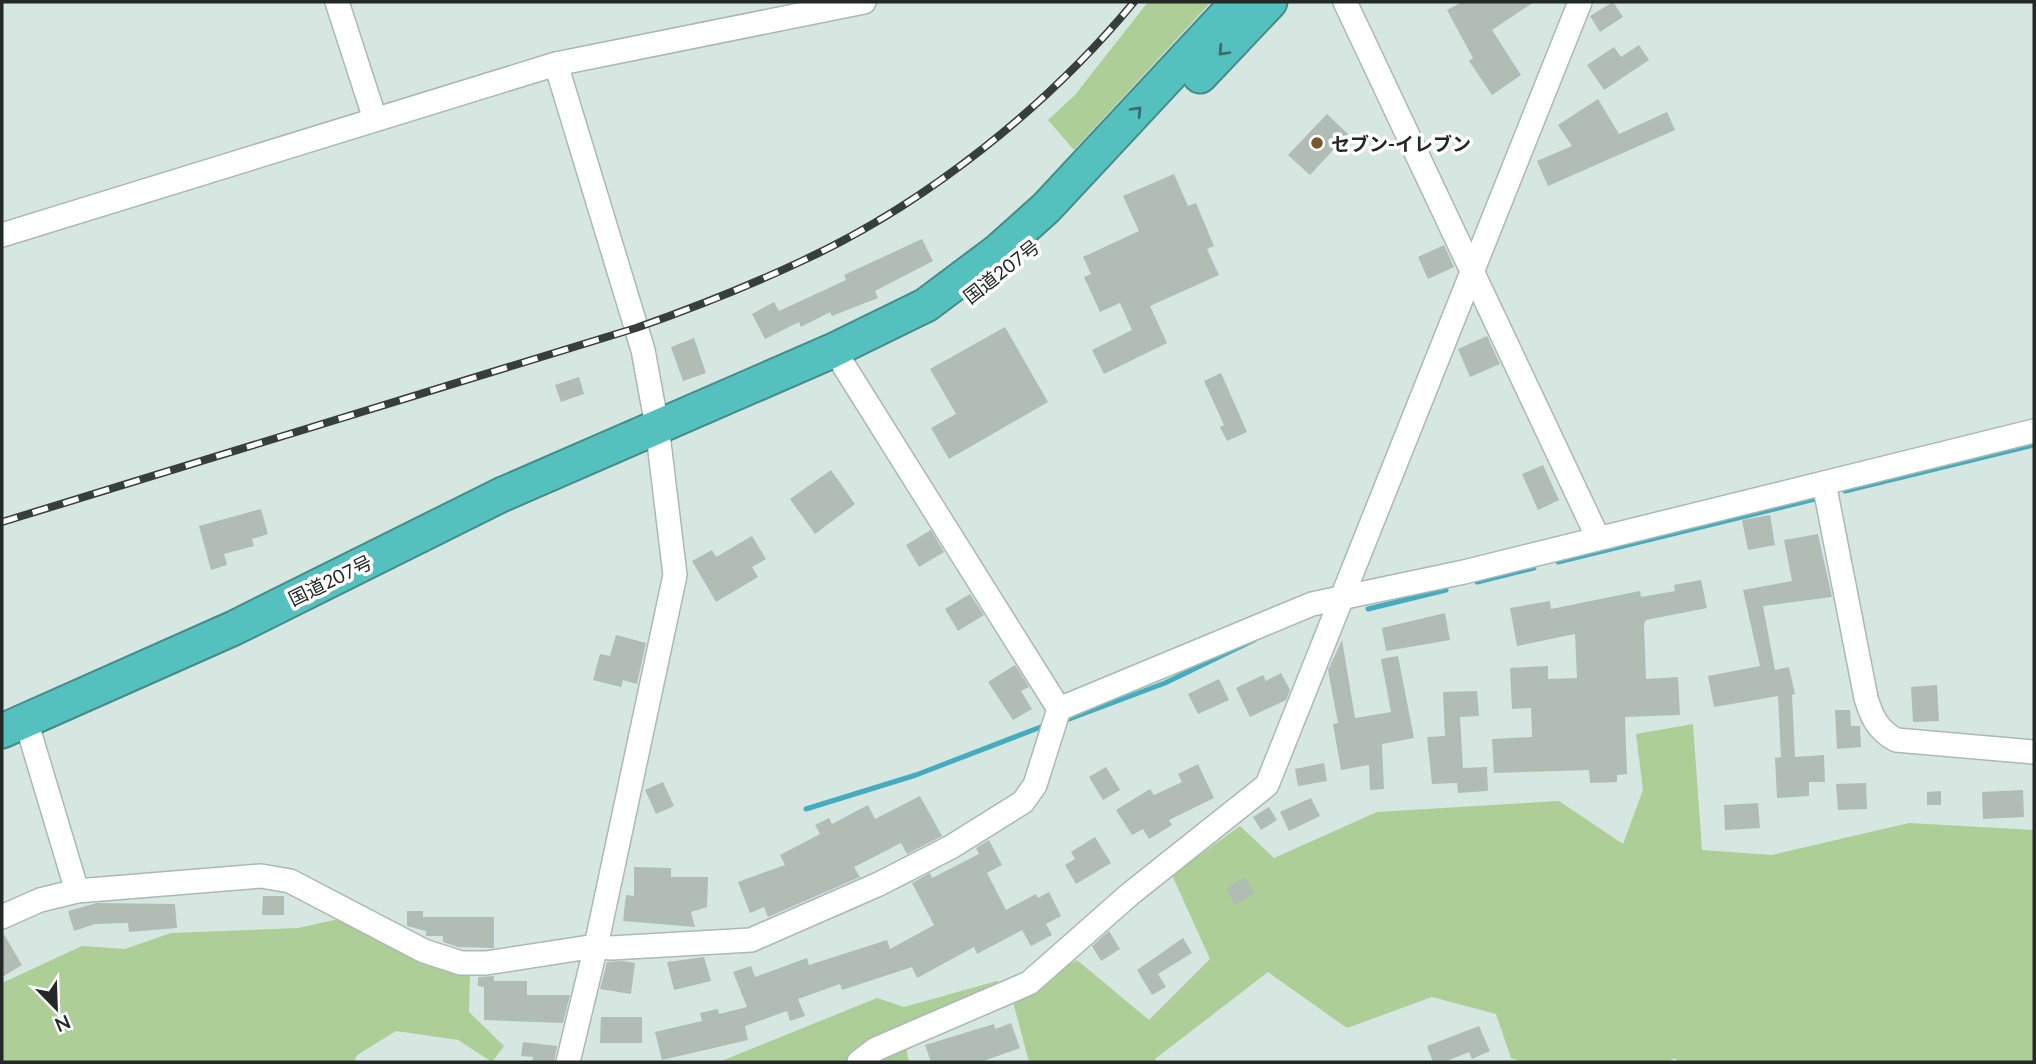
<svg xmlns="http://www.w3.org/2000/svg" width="2036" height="1064" font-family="Lato,'Noto Sans JP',sans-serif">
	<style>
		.green { fill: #adce96 }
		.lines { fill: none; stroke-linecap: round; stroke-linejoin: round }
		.stream { stroke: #45abbf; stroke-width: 5 }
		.building { fill: #b1bdb4 }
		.minor-casing { stroke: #aab9b3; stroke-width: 26 }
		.highway-casing { stroke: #448c89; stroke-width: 37 }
		.minor { stroke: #fff; stroke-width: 23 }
		.highway { stroke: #55c1be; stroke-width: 33 }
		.rail-casing { stroke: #373f3c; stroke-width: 8 }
		.rail { stroke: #fff; stroke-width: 5; stroke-dasharray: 16; stroke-linecap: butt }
		.oneway { stroke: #3a6d6b }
		.poi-dot { fill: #77572c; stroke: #fff; stroke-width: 2.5 }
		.labels { text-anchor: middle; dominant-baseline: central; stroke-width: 7; stroke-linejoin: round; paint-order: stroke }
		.poi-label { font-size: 19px; font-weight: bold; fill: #232927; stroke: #fff; text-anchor: start }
		.street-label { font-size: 19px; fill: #232927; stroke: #fff }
	</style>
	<rect width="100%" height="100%" fill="#d6e6e0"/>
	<g class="green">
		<polygon points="1148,2 1211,2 1074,150 1048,120 1075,95"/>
		<polygon points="1693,724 1702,850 1772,855 1909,823 2034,830 2034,1062 1678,1062 1675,1058 1667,1062 1522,1062 1511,1058 1496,1014 1432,997 1347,1028 1268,972 1155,1059 1157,1062 1029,1062 1012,998 905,1042 909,1062 719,1062 877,998 904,1007 997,981 1012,997 1077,960 1149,1020 1210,959 1172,875 1240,826 1274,858 1377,812 1559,801 1623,844 1643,790 1636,734"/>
		<polygon points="339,919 425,965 470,973 469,1012 504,1046 492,1062 458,1040 396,1031 357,1055 354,1062 2,1062 2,983 82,946 125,949 171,933 298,928"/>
	</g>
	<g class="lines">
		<g class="stream">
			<polyline points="1845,491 2034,445"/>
			<polyline points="1558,562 1815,499"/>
			<polyline points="1477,582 1534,568"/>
			<polyline points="1368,609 1446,590"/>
			<polyline points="1064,721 1165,683 1254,640"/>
			<polyline points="806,809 916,775 1046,725"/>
		</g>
	</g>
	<g class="building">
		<polygon points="1462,2 1534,2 1492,30 1521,75 1492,95 1469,61 1473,58 1447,10"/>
		<polygon points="1613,2 1623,17 1600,32 1590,16"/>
		<polygon points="1639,45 1649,60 1604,90 1587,65 1614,47 1621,57"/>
		<polygon points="1598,99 1619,134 1667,112 1675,130 1548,186 1537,161 1572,146 1558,125"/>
		<polygon points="1327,114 1348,134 1310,175 1288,155"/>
		<polygon points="1174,174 1188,206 1196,203 1214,246 1207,249 1219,275 1150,306 1167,343 1104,374 1092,350 1132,330 1120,303 1100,312 1084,277 1091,274 1083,257 1139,231 1123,196"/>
		<polygon points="922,239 933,261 875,291 878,298 832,316 830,312 801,327 799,322 765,339 752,314 774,302 779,311 846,280 844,275"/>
		<polygon points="1444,245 1454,267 1428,279 1418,257"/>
		<polygon points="1005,327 1048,402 949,459 931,428 956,414 930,369"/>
		<polygon points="1487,336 1500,364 1470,377 1458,349"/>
		<polygon points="694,338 706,373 683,381 671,347"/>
		<polygon points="1221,373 1247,432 1227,441 1220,427 1224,425 1204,381"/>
		<polygon points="579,377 584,394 561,402 555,385"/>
		<polygon points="1543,465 1559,500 1538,510 1522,474"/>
		<polygon points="831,470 855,504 815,534 790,499"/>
		<polygon points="261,509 268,534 252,539 254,546 224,554 227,565 211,570 199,526"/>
		<polygon points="1770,515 1775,545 1748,550 1742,520"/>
		<polygon points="931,530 944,552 919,567 906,545"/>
		<polygon points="1818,534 1832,597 1763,606 1775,670 1789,667 1795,694 1792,695 1795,757 1824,755 1825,782 1809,782 1809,796 1777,798 1775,758 1781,757 1778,696 1714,707 1708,676 1760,666 1743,590 1792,581 1784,540"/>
		<polygon points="752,536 766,559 752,567 758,577 716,602 692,561 712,550 716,557"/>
		<polygon points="1701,580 1707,608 1646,620 1644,624 1646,679 1678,677 1680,715 1625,717 1627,774 1617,775 1617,782 1590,783 1589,770 1494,773 1492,739 1532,737 1531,708 1512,709 1510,668 1548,666 1548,679 1577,678 1575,634 1517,646 1510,608 1550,601 1551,609 1640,591 1641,597 1675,591 1674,585"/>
		<polygon points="970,594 984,615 958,631 945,609"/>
		<polygon points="1445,613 1450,640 1386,651 1382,628"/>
		<polygon points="616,635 646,643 637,684 623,680 621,687 593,680 600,654 610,656"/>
		<polygon points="1342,640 1355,718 1391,712 1381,659 1398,656 1414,738 1382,744 1384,789 1370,790 1369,765 1341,770 1333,724 1338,723 1328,670"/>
		<polygon points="1015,665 1029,687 1021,691 1032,709 1013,720 988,682"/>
		<polygon points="1281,673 1290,690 1286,700 1250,717 1236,688 1263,675 1266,681"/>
		<polygon points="1219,679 1229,700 1198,714 1188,694"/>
		<polygon points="1937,685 1939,721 1913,722 1911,687"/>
		<polygon points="1477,691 1479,716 1460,717 1463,768 1487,767 1488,791 1458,793 1457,783 1432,784 1427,737 1445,736 1443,692"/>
		<polygon points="1835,710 1850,710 1851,726 1860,726 1861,747 1837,749"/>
		<polygon points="1324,763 1327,781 1298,786 1295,769"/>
		<polygon points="1198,764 1214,798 1169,820 1172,825 1149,839 1143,829 1132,835 1116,810 1150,789 1154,795 1182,782 1178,774"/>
		<polygon points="1106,767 1120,790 1103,800 1089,777"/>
		<polygon points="663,782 674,806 656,814 645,790"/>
		<polygon points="1866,783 1867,809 1838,810 1836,784"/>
		<polygon points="2023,790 2024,817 1983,819 1982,792"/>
		<polygon points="1941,791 1941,805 1927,805 1927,792"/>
		<polygon points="920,796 942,836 907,854 901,843 854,867 860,877 768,917 764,907 750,913 738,882 785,865 780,855 820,834 815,825 829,818 832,824 868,805 875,819"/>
		<polygon points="1311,798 1320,816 1289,831 1280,812"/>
		<polygon points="1758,803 1760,828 1725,830 1724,805"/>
		<polygon points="1269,807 1277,820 1261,830 1253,817"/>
		<polygon points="1095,837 1111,863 1076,884 1065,865 1075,859 1071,852"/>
		<polygon points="989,840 1002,865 987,873 1006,910 1036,894 1038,898 1049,892 1061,916 1046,924 1052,935 1031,946 1022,930 977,954 974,947 917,978 912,967 842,990 840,984 798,999 805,1016 790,1021 787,1011 745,1026 748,1040 662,1060 655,1032 702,1021 700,1013 718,1009 719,1014 747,1007 733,972 751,966 755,977 807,958 809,965 887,940 890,949 934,925 912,883 930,873 932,878 979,854 976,848"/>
		<polygon points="634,867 671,868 671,877 708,877 707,907 691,912 695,927 623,921 626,895 634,896"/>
		<polygon points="1245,877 1255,893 1235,905 1226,889"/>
		<polygon points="263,896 284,896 284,915 262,915"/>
		<polygon points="97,903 175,904 177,928 129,932 128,923 95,924 74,931 68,911"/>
		<polygon points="407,911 423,911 423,917 494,917 494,948 458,947 443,942 443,936 426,936 426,931 407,926"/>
		<polygon points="2,931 22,965 2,977"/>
		<polygon points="1109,931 1120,949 1101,961 1092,946"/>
		<polygon points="1183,938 1192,953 1158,974 1166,987 1152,995 1137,970"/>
		<polygon points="704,957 711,981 674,990 667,962"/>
		<polygon points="622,961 635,963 631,994 600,989 607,962"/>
		<polygon points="494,976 494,981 527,981 527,995 570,995 563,1023 484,1020 484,987 478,986 478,977"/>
		<polygon points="601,1017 642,1017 642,1043 600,1043"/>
		<polygon points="1011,1023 1020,1048 981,1062 931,1062 925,1045 994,1024 995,1029"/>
		<polygon points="1479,1026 1490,1051 1472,1059 1469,1052 1444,1062 1433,1062 1427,1046"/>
		<polygon points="523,1042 557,1046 554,1062 532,1062 533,1057 521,1056"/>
	</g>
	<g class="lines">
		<g class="minor-casing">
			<g id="minor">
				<polyline points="337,2 375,119"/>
				<polyline points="1345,2 1598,538"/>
				<polyline points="556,64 643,350 657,426 675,575 596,946 568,1062"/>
				<polyline points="2,235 556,64 864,2"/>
				<path d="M1824,483L1866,698C1872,718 1878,730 1896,740L2034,752"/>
				<polyline points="1059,709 1312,604 1464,572 2034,431"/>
				<polyline points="26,721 77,891"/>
				<polyline points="2,917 40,900 77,891 261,876 290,881 424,951 461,963 486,963 596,946 611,948 751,940 879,884 951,847 1023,802 1035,785 1059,709 844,366"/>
				<polyline points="859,1062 876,1049 1029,983 1130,894 1267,785 1580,2"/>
			</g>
		</g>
		<g class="highway-casing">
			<g id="highway">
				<polyline points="1200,76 1270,2"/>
				<polyline points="2,731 234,628 501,495 832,351 926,305 998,251 1046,208 1238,2"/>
			</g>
		</g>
		<use href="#minor" class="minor"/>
		<use href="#highway" class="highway"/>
		<g class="rail-casing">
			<path id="rail" d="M2,522L636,328C693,308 749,286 804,260C927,203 1048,106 1134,2"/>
		</g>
		<use href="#rail" class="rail"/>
	</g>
	<defs><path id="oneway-chevron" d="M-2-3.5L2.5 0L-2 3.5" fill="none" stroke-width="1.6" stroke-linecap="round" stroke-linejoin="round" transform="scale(1.75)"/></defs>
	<g class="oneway">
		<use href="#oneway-chevron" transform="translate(1223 51) rotate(133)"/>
		<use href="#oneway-chevron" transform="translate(1137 111) rotate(-47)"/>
	</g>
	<circle class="poi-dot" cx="1317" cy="143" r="7"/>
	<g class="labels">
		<g class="poi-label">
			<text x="1331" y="143">セブン-イレブン</text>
		</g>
		<g class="street-label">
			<text transform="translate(1001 271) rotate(-38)">国道207号</text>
			<text transform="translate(330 580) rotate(-26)">国道207号</text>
		</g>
	</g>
	<rect width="2036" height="1064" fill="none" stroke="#232927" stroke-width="7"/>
	<g transform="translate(56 1008) rotate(157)" stroke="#ffffff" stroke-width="5" paint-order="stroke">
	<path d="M0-5L12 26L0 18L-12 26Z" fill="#232927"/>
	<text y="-10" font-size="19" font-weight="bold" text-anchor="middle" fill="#232927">N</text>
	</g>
</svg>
